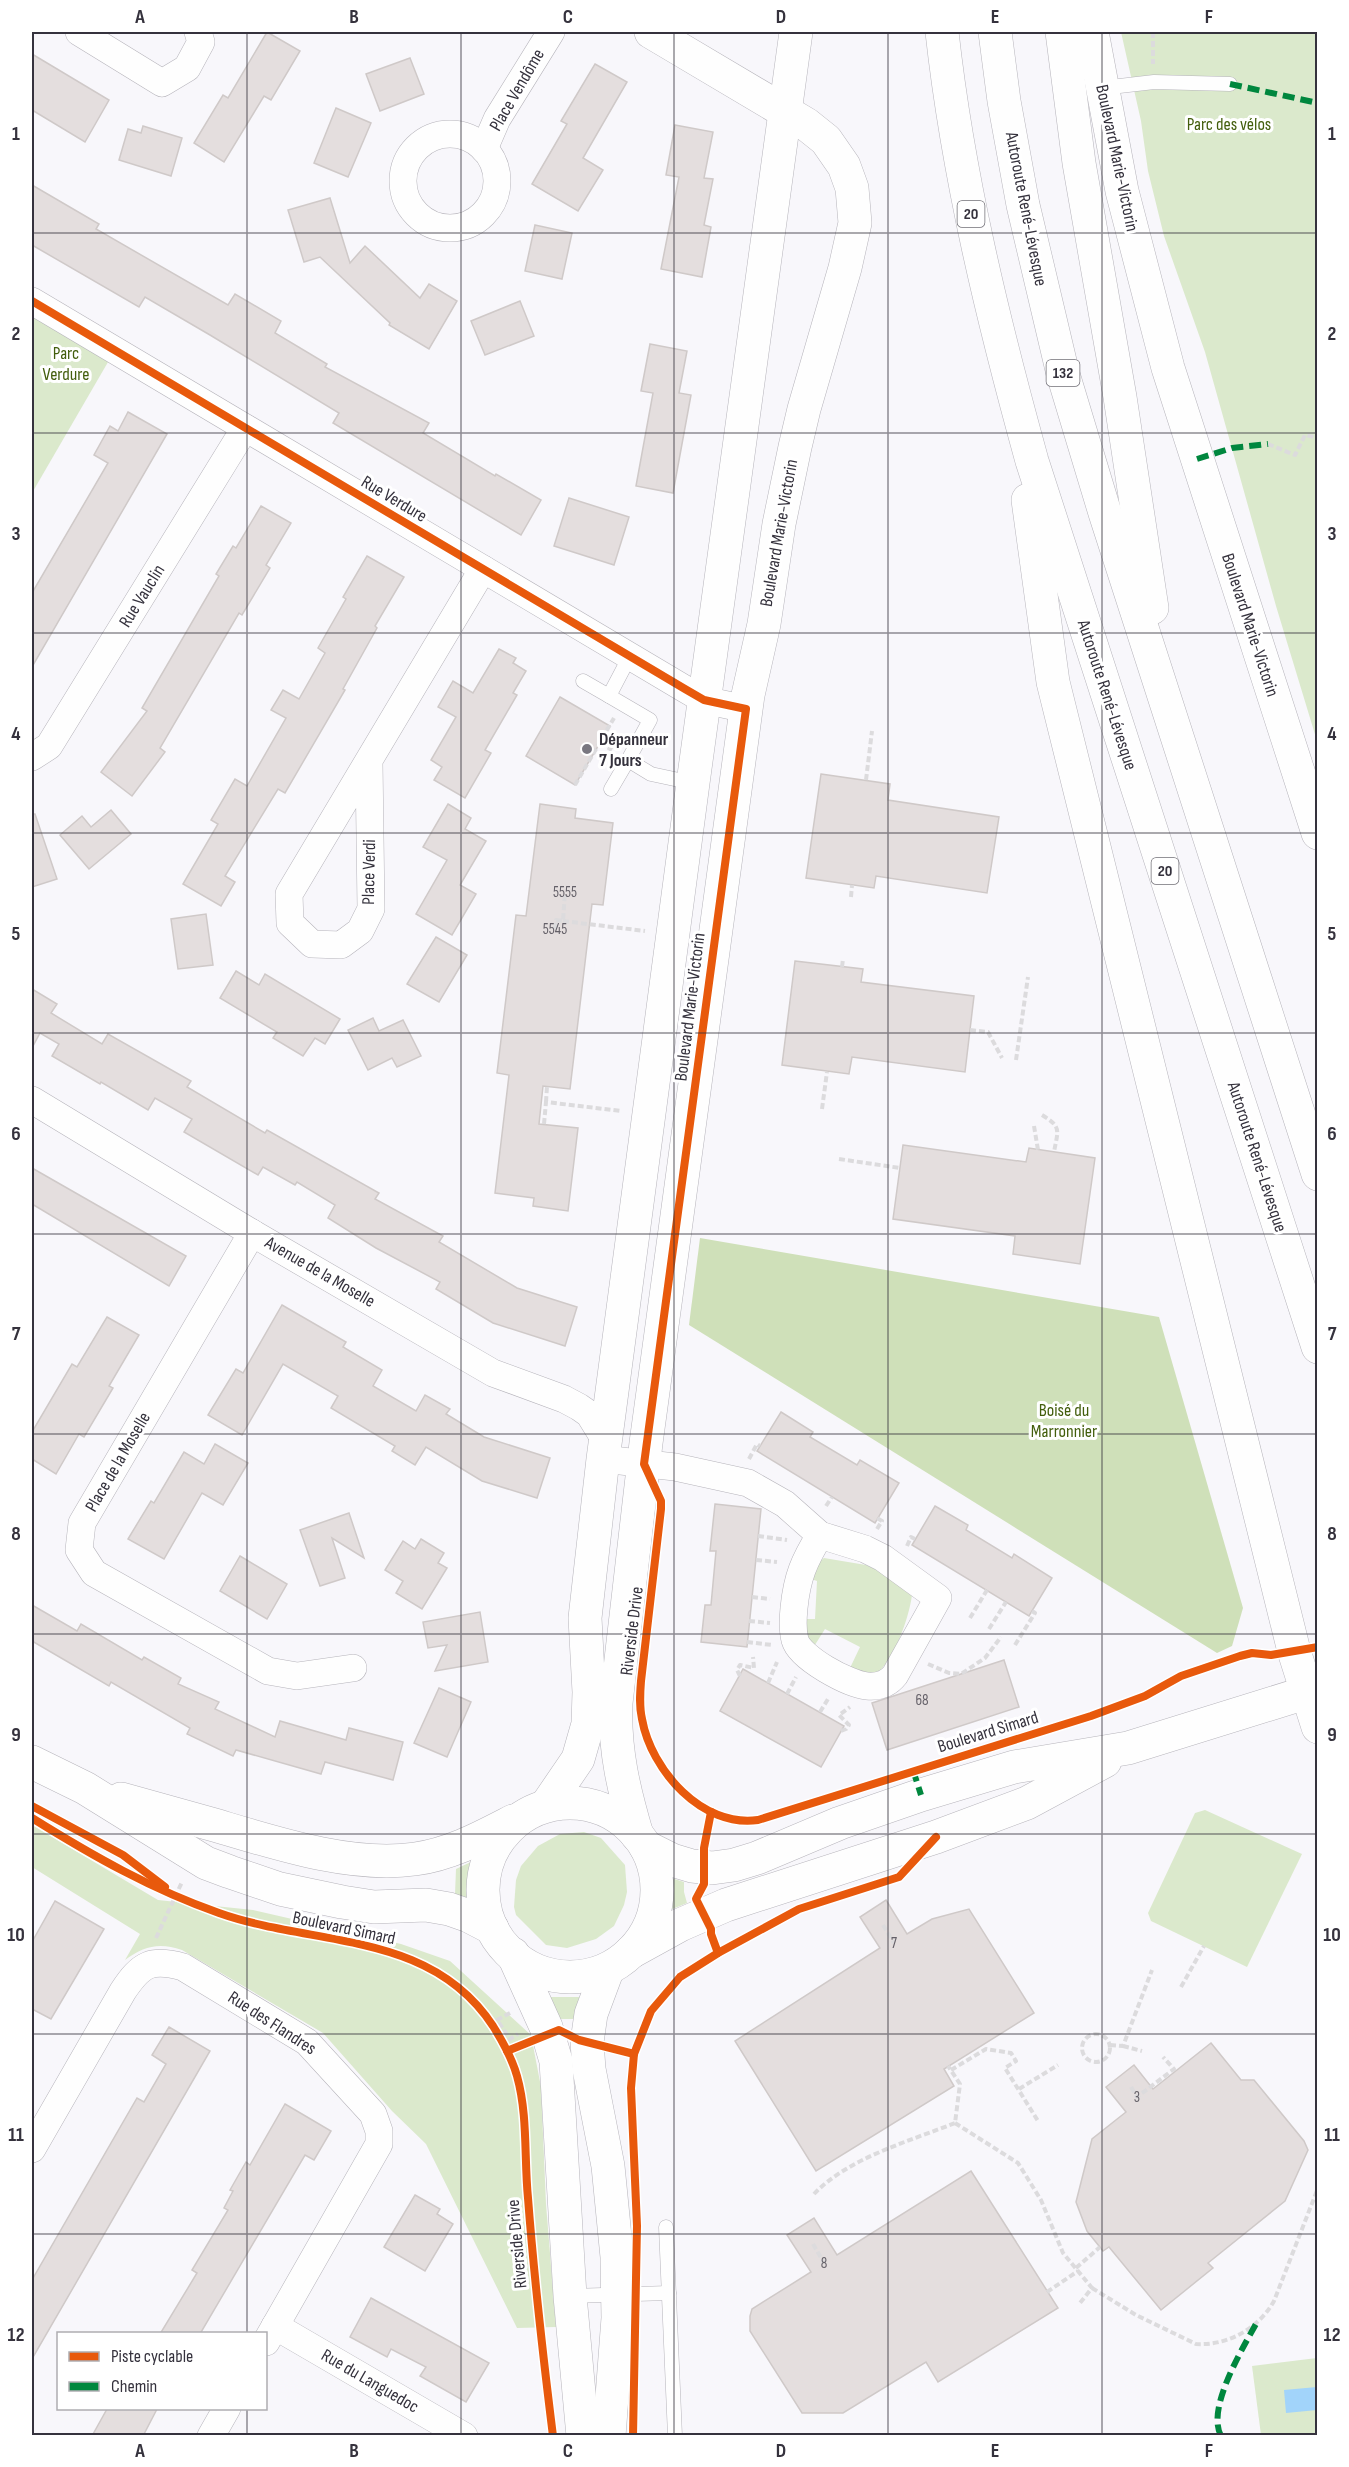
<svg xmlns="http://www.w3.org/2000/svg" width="1349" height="2467" font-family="'Sofia Sans Condensed',sans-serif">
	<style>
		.green { fill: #dbe9cc }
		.forest { fill: #cfe0b9 }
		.water { fill: #a2d4fa }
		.building { fill: #e4dede; stroke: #cfc9c8; stroke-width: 1.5 }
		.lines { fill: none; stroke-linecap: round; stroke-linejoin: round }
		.service-casing { stroke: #b6b4bb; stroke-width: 15 }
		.minor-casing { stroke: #b6b4bb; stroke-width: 28 }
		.tertiary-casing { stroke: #b6b4bb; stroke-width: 34 }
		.secondary-casing { stroke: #b6b4bb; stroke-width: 34 }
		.motorway-casing { stroke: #b6b4bb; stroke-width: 34 }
		.path { stroke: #dcdbdd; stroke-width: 4; stroke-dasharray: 6 3; stroke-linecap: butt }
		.service { stroke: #fefefe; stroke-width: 14 }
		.minor { stroke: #fefefe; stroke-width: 27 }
		.tertiary { stroke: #fefefe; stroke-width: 33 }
		.secondary { stroke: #fefefe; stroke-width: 33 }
		.motorway { stroke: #fefefe; stroke-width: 33 }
		.quiet { stroke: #00873e; stroke-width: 6; stroke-dasharray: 12 6; stroke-linecap: butt }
		.cycleway-casing { stroke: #fff; stroke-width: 11 }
		.cycleway { stroke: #e8590c; stroke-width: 8 }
		.grid { fill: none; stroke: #35323d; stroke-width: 1.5; stroke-opacity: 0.55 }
		.poi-dot { fill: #797780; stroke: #fff; stroke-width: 2 }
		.labels { text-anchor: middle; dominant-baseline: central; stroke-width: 6; stroke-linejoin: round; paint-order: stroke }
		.number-label { font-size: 15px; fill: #646068 }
		.shield { fill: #fff; stroke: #727077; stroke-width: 1.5 }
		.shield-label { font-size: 16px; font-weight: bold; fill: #35323d }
		.street-label { font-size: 18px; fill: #35323d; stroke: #fff }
		.park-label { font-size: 18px; fill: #435e0d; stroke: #fff }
		.poi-label { font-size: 18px; font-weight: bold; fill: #35323d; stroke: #fff; text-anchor: start }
		.neatline { fill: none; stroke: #35323d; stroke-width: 2 }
		.grid-label { font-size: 20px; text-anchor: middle; font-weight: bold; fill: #35323d }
	</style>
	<rect width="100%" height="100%" fill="#f8f7fb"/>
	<g class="green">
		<polygon points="1121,32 1317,32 1317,741 1276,606 1205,352 1164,236 1148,171 1141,121"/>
		<polygon points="32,301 115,350 32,493"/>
		<path d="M824,1558L866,1565L894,1577L912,1595C909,1618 894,1661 875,1675L850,1668L860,1647L825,1629L813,1648L807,1640L804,1619H815L817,1581L811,1579L818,1563Z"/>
		<polygon points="1205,1810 1302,1854 1247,1967 1151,1921 1148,1913 1195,1813"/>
		<path d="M32,1825L158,1900L253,1910L401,1944L450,1961L531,2035L541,2087L546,2204L556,2327L517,2328L426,2144L392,2111L323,2033L182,1950C159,1942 144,1946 125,1960L140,1934L32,1867Z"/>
		<polygon points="584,1832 601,1838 625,1865 627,1892 624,1905 614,1926 596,1939 567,1948 546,1945 516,1915 514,1907 516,1880 521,1866 538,1846 560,1834"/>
		<polygon points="475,1860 478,1864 474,1884 475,1900 455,1894 456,1869"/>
		<polygon points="668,1877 684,1882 684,1892 687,1903 670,1910 667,1905"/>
		<polygon points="550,1997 588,1997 574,2019 555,2019"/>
		<polygon points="1317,2358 1317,2435 1261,2435 1252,2366"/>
	</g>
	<polygon class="forest" points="700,1238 1159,1317 1243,1608 1232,1646 1217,1653 689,1325"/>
	<polygon class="water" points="1317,2387 1317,2410 1286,2413 1284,2390"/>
	<g class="building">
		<polygon points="267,32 300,51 271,100 264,96 224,162 194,143 223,95 228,98"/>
		<polygon points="32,54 109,100 85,142 32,110"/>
		<polygon points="410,58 424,94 380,111 366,74"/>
		<polygon points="595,64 627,82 583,158 603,170 578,211 532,184 567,124 561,121"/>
		<polygon points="336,108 371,123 348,177 314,163"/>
		<polygon points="675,125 713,132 704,178 713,179 704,225 711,227 702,277 661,269 679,177 666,175"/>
		<polygon points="143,126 182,138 171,176 119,160 128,129 141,133"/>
		<polygon points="32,185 99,224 96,229 228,305 235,294 281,321 275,333 327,364 325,367 429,423 423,433 495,476 496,474 541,500 521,535 333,423 339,413 210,335 145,297 139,307 32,245"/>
		<polygon points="330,198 350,263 365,246 420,298 429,284 457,301 429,349 389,325 390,323 320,257 304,262 288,210"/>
		<polygon points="535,225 572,233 562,279 525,271"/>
		<polygon points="520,301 534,336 485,355 471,321"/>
		<polygon points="650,344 687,351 679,393 691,395 673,493 636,486 653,393 641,391"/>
		<polygon points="128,412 167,434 32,667 32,593 108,463 94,455 110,426 118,431"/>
		<polygon points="569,498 629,517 614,565 554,546"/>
		<polygon points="261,506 291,523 266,565 270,568 242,615 239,613 160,748 165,752 132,796 101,772 147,711 142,708 219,576 216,574 233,546 236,548"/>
		<polygon points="367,556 404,577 375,626 377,628 343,689 345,690 285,793 278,789 225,876 235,882 221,906 183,884 218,824 211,820 235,779 247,786 286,718 271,710 283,690 299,699 325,653 318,648 346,599 343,597"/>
		<polygon points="499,649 516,658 513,663 526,671 513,693 517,695 485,750 491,753 465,798 434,780 442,767 431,760 456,717 438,707 453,681 473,693"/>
		<polygon points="560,697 610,726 575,785 526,756"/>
		<polygon points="821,774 890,784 888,800 999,817 987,893 876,876 874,888 806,878"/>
		<polygon points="448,804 471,818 465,829 486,841 460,885 476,894 452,935 416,914 447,860 423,847"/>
		<polygon points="540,804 576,809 575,818 613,823 603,905 592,904 570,1089 543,1086 539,1124 578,1128 568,1211 533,1206 534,1198 495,1193 509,1075 497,1073 516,915 526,916"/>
		<polygon points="111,810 131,834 89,869 60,835 82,816 91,827"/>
		<polygon points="32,814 35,814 57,879 32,887"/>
		<polygon points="206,914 213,965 178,969 171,919"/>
		<polygon points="436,937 467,955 439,1002 407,984"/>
		<polygon points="795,961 863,969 861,982 974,996 965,1072 852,1057 849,1074 782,1065"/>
		<polygon points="236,971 259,985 265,974 340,1019 325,1044 315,1038 303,1056 273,1038 277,1032 220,998"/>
		<polygon points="32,989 57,1004 51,1013 102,1044 108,1034 191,1081 187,1087 265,1133 267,1130 379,1193 375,1199 443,1236 439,1242 517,1288 577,1307 565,1346 493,1323 436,1289 440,1282 376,1248 328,1218 335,1205 297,1182 295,1185 263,1167 258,1175 184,1132 192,1119 155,1098 148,1110 101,1082 100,1084 52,1056 59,1044 40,1033 32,1048"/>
		<polygon points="373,1018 379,1031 403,1020 421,1056 397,1067 392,1058 368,1070 348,1030"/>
		<polygon points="903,1145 1026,1162 1029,1148 1095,1158 1080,1264 1013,1254 1015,1236 893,1219"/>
		<polygon points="32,1168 186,1256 169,1286 32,1204"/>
		<polygon points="282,1305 346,1342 343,1347 382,1370 373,1386 416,1411 425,1395 450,1409 446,1414 484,1437 550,1458 537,1498 482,1481 426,1447 415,1465 392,1451 395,1446 331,1408 338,1396 283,1364 242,1435 208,1415 236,1369 243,1373"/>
		<polygon points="107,1317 139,1335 109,1386 113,1388 84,1437 79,1434 56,1474 32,1459 32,1432 72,1364 77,1367"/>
		<polygon points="781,1412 813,1432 810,1437 857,1465 860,1460 899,1483 875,1523 757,1451"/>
		<polygon points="215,1444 248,1463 223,1505 202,1493 164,1559 128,1539 151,1501 154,1503 184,1452 204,1464"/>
		<polygon points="715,1504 761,1509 747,1647 701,1642 705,1605 711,1605 716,1551 710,1551"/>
		<polygon points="935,1506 968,1525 966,1530 1012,1558 1014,1554 1052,1578 1029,1616 912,1545"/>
		<polygon points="349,1513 364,1558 332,1538 345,1578 320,1586 300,1530"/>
		<polygon points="421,1539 444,1553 438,1563 447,1568 422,1609 396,1593 403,1581 385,1570 403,1541 415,1549"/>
		<polygon points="240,1556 287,1584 267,1619 220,1591"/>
		<polygon points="32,1605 77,1631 81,1624 142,1660 144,1657 181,1678 178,1684 219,1702 215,1709 275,1737 280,1721 346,1740 349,1728 403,1742 393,1780 325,1762 321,1774 236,1750 233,1756 187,1734 190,1728 111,1682 109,1686 32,1641"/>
		<polygon points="480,1612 488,1662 435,1671 447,1645 428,1648 423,1622"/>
		<polygon points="1004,1660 1019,1707 887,1750 872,1703"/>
		<polygon points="743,1669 844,1726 821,1767 720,1711"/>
		<polygon points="439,1688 471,1702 447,1757 414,1743"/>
		<polygon points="886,1900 907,1934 932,1919 969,1909 1034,2013 944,2069 954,2086 816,2171 735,2041 880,1948 860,1917"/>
		<polygon points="55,1901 104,1929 51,2019 32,2009 32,1942"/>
		<polygon points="169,2027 210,2051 32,2359 32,2280 137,2098 144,2102 166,2064 152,2055"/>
		<polygon points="1211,2043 1241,2080 1254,2080 1304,2141 1308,2150 1285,2201 1208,2263 1213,2268 1161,2310 1109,2247 1103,2251 1087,2231 1076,2202 1092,2139 1126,2112 1106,2087 1134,2065 1153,2089"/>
		<polygon points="285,2104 331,2131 314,2160 305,2155 200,2334 160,2334 197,2273 192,2270 228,2210 224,2208 233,2191 230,2190 246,2162 250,2165"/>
		<polygon points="971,2171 1058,2308 938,2382 926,2362 843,2413 802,2413 750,2331 750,2316 752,2309 811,2272 787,2235 814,2218 837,2255"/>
		<polygon points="415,2195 440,2209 437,2214 453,2224 425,2271 384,2247"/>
		<polygon points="371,2298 489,2363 466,2402 420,2376 426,2367 391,2349 387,2357 350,2337"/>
		<polygon points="107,2409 157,2409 143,2436 92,2436"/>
	</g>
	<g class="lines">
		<g class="service-casing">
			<g id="service">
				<polyline points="1102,88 1154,82 1230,84"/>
				<polyline points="630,656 609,696 650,720 628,760 651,774 693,783"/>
				<polyline points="583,681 609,696"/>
				<polyline points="611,789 628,760"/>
				<polyline points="666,2227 675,2436"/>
				<polyline points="570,2296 669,2293"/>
			</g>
		</g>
		<g class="minor-casing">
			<g id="minor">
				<polyline points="79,32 162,83 187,68 201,42 198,32"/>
				<circle cx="450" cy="181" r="47"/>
				<polyline points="484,149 497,119 551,32"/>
				<polyline points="32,301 685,689 704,700 746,709"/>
				<polyline points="32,757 49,746 245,428"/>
				<polyline points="369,762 371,909 360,931 341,945 312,944 290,923 289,894 483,569"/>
				<polyline points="32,1100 252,1233 493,1373 564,1399 579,1407 589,1414 605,1440"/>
				<polyline points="252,1233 82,1523 79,1550 94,1573 268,1671 297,1676 353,1668"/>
				<path d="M603,1459L675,1467L748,1483L785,1504L820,1535L865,1549L883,1558L938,1598L895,1675C888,1684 878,1687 867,1686C848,1684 800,1658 795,1640C792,1629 793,1618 794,1608C797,1577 804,1561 820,1535"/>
				<path d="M32,2149L123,1991C141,1964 151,1958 183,1967L307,2042L373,2114L379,2131V2144L266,2342"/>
				<polyline points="275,2326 464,2436"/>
				<polyline points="211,2436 227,2408"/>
			</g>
		</g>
		<g class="tertiary-casing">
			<g id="tertiary">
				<polyline points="548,1803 578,1759 588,1724 589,1692 585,1618 603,1459 693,783 796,32"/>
				<path d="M637,1835C624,1791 614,1750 616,1703L646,1443L748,695L764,624L779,524L795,447L804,409L845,268L855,223L852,188L844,166L826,140L806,124L651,32"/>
				<polyline points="513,1954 546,2027 556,2061 570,2296 583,2436"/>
				<polyline points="607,1971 591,2014 587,2042 589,2069 608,2166 617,2257 618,2318 609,2436"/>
			</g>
		</g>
		<g class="secondary-casing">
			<g id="secondary">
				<polyline points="1092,32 1122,191 1168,368 1318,833"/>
				<polyline points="32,1762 85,1788 206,1863 230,1872 280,1889 342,1902 374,1907 426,1905 449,1909 469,1916 492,1928"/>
				<path d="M121,1799C154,1808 186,1817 218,1826C278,1844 353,1868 415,1859C451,1854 482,1837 513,1821"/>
				<circle cx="570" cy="1890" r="87"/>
				<polyline points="646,1847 672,1860 692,1866 712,1868 734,1865 757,1858 840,1823 921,1795 1014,1767 1128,1748 1318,1689"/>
				<polyline points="631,1952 680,1925 726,1905 936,1837 1027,1803 1105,1761"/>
			</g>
		</g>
		<g class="motorway-casing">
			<g id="motorway">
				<path d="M942,32C958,177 993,320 1032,461L1318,1347"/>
				<polyline points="995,32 1004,101 1023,205 1063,374 1105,513 1318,1174"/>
				<polyline points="1062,32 1079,163 1120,397 1152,608"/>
				<polyline points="1028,500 1053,682 1294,1651 1318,1727"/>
			</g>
		</g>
		<g class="path">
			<polyline points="1153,32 1153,64"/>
			<polyline points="1268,444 1295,455 1305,435 1318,438"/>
			<polyline points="600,743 612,750"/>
			<polyline points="866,780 872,731"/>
			<polyline points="575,785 614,718"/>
			<polyline points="851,897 852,885"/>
			<polyline points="563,921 645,931"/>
			<polyline points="555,929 556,920 563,921 565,892"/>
			<polyline points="842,967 843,959"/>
			<polyline points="970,1030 988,1032 1002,1058"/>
			<polyline points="1016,1060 1028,977"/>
			<polyline points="546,1102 547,1086"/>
			<polyline points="822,1109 827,1072"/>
			<path d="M1042,1115C1062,1127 1058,1130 1054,1152"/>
			<polyline points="544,1124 546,1102 621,1111"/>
			<polyline points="1034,1126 1038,1150"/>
			<polyline points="839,1159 900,1168"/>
			<polyline points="749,1459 757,1444 760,1446"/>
			<polyline points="826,1506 832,1497"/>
			<polyline points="877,1529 882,1521 877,1518"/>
			<polyline points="758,1536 787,1540"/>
			<polyline points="907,1546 911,1537 915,1539"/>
			<polyline points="756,1560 777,1562"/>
			<polyline points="752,1597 770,1599"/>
			<polyline points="970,1618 987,1590"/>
			<polyline points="749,1621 770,1623"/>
			<polyline points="989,1629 1006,1602"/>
			<polyline points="747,1642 772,1645"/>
			<polyline points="1015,1645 1035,1613 1032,1611"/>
			<polyline points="928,1664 949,1673 961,1674 985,1658 1001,1637"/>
			<polyline points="740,1676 737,1670 740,1665 754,1668 753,1657"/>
			<polyline points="768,1683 777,1662"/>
			<polyline points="787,1694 796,1677"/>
			<polyline points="820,1712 828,1699"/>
			<polyline points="841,1731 846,1729 849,1725 839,1715 850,1707"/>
			<polyline points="883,1925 894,1943"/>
			<polyline points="156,1938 182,1882"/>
			<polyline points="1181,1987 1204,1946"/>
			<polyline points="510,2013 497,2020 510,2039 518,2034"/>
			<circle cx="1096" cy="2048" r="14"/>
			<polyline points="1110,2045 1123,2046 1152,1970"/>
			<polyline points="1123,2046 1142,2051"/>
			<polyline points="951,2070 986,2049 1011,2053 1016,2061 1005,2068 1038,2121"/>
			<polyline points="1131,2087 1137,2097 1174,2069 1163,2057"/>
			<polyline points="1019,2089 1058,2065"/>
			<polyline points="955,2123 1018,2163 1041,2200 1063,2253 1092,2288 1080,2303"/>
			<path d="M814,2194C848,2158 910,2141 955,2123L960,2084L948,2066"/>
			<polyline points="813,2244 824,2263"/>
			<polyline points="1076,2268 1100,2247"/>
			<path d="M1092,2288L1136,2315L1196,2344C1228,2346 1259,2328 1274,2301L1318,2188"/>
			<polyline points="1047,2292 1078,2271"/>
		</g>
		<use href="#service" class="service"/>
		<use href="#minor" class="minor"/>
		<use href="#tertiary" class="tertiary"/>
		<use href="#secondary" class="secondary"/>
		<use href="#motorway" class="motorway"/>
		<g class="quiet">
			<polyline points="1230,84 1318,103"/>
			<polyline points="1197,459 1232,448 1268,444"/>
			<polyline points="913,1770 921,1795"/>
			<path d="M1221,2436C1206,2408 1243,2348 1257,2322"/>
		</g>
		<g class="cycleway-casing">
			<g id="cycleway">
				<path d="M32,301L685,689L704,700L746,709L644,1464L661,1501V1509L641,1681C640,1694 639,1706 642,1719C651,1770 702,1828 758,1820L1091,1716L1145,1696L1181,1676L1240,1656L1252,1653L1271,1655L1318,1647"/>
				<polyline points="32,1806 123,1855 165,1887"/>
				<polyline points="711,1812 704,1848 704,1884 696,1899 711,1929 711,1934 718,1953"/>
				<path d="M32,1818C93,1856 151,1889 219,1913C315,1947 430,1930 493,2026C503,2042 512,2058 517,2076C528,2115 524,2158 528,2198C534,2277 543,2356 553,2436"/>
				<polyline points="507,2051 559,2030 579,2040 634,2054"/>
				<polyline points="633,2436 637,2226 631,2088 634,2054 651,2011 680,1977 718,1953 799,1909 899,1877 936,1837"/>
			</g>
		</g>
		<use href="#cycleway" class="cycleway"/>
	</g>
	<path class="grid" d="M247,32V2334M461,32V2436M674,32V2436M888,32V2436M1102,32V2436M32,233H1318M32,433H1318M32,633H1318M32,833H1318M32,1033H1318M32,1234H1318M32,1434H1318M32,1634H1318M32,1834H1318M32,2034H1318M32,2234H1318M247,2408V2436"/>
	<circle class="poi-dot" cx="587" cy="749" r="6"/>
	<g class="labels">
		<g class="number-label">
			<text x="565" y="892">5555</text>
			<text x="555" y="929">5545</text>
			<text x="922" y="1700">68</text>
			<text x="894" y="1943">7</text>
			<text x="1137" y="2097">3</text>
			<text x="824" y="2263">8</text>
		</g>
		<g class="shield">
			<rect x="957.5" y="201" width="27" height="26" rx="4.5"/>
			<rect x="1046.5" y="360" width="33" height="26" rx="4.5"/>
			<rect x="1151.5" y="858" width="27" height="26" rx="4.5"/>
		</g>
		<g class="shield-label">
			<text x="971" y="214">20</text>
			<text x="1063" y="373">132</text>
			<text x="1165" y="871">20</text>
		</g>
		<g class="street-label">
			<text transform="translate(517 90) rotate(-60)">Place Vendôme</text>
			<text transform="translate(1117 158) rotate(78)">Boulevard Marie-Victorin</text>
			<text transform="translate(1026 209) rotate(79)">Autoroute René-Lévesque</text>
			<text transform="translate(394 499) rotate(31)">Rue Verdure</text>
			<text transform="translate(779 533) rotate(-80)">Boulevard Marie-Victorin</text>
			<text transform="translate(142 596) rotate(-58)">Rue Vauclin</text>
			<text transform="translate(1250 625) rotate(72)">Boulevard Marie-Victorin</text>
			<text transform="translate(1107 695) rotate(72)">Autoroute René-Lévesque</text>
			<text transform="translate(369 872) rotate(-89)">Place Verdi</text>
			<text transform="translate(690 1007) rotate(-83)">Boulevard Marie-Victorin</text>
			<text transform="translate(1257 1157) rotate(72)">Autoroute René-Lévesque</text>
			<text transform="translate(320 1272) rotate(30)">Avenue de la Moselle</text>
			<text transform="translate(118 1462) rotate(-60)">Place de la Moselle</text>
			<text transform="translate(632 1631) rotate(-83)">Riverside Drive</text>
			<text transform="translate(988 1732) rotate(-17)">Boulevard Simard</text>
			<text transform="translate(344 1928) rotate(12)">Boulevard Simard</text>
			<text transform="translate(272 2023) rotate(33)">Rue des Flandres</text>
			<text transform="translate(517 2244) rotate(-95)">Riverside Drive</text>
			<text transform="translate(370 2381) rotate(30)">Rue du Languedoc</text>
		</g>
		<g class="park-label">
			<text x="1229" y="124">Parc des vélos</text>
			<text x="66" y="353">Parc<tspan x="66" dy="21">Verdure</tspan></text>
			<text x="1064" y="1410">Boisé du<tspan x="1064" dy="21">Marronnier</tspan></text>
		</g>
		<g class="poi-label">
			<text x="599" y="739">Dépanneur<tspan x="599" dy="21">7 Jours</tspan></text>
		</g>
	</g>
	<rect width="1349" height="2467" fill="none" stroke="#ffffff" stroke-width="66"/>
	<rect x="57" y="2332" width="210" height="78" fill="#ffffff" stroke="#aeadb1" stroke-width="1.5"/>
	<rect x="69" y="2352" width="30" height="9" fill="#e8590c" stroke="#aeadb1" stroke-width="1.5"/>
	<text x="111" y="2362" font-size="18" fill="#35323d">Piste cyclable</text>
	<rect x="69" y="2382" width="30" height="9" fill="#00873e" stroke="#aeadb1" stroke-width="1.5"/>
	<text x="111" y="2392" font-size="18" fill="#35323d">Chemin</text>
	<rect x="33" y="33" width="1283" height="2401" class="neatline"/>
	<g class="grid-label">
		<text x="140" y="23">A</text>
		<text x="354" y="23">B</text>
		<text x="568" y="23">C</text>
		<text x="781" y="23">D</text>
		<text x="995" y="23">E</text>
		<text x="1209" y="23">F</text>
		<text x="16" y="140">1</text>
		<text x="1332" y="140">1</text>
		<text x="16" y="340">2</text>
		<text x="1332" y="340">2</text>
		<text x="16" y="540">3</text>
		<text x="1332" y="540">3</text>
		<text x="16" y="740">4</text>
		<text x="1332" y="740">4</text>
		<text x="16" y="940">5</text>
		<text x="1332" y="940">5</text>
		<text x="16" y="1140">6</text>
		<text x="1332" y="1140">6</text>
		<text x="16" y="1340">7</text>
		<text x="1332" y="1340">7</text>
		<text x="16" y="1540">8</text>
		<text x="1332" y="1540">8</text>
		<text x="16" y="1741">9</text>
		<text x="1332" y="1741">9</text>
		<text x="16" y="1941">10</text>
		<text x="1332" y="1941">10</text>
		<text x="16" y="2141">11</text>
		<text x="1332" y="2141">11</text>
		<text x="16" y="2341">12</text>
		<text x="1332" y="2341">12</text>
		<text x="140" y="2457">A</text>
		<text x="354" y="2457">B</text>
		<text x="568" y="2457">C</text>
		<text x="781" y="2457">D</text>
		<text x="995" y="2457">E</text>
		<text x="1209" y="2457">F</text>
	</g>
</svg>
